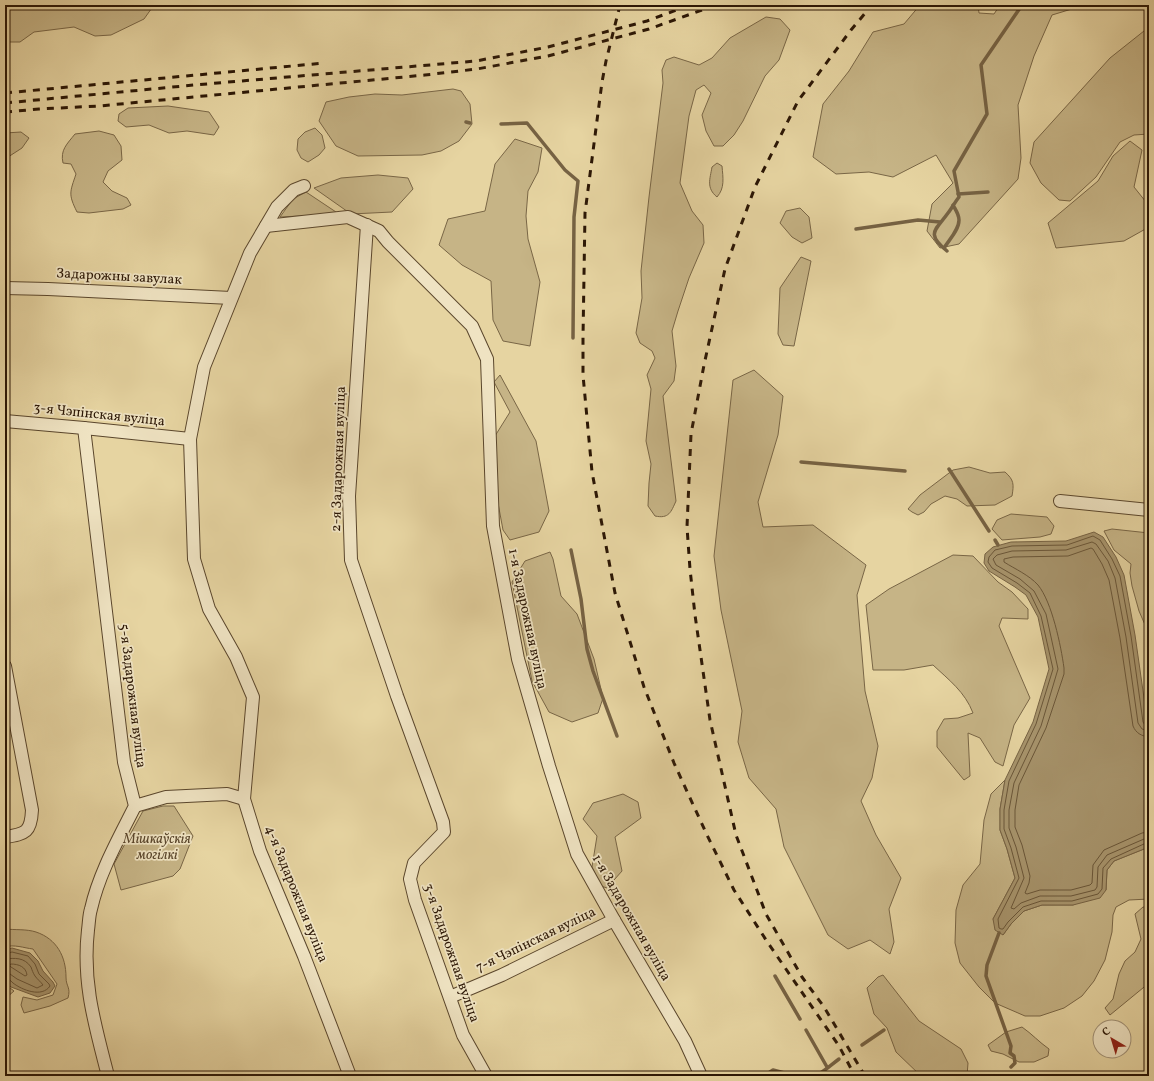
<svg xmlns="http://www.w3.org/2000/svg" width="1154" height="1081" font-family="Vollkorn,serif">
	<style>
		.green { fill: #c6b486; stroke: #796646 }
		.water { fill: #a7946c; stroke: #766243 }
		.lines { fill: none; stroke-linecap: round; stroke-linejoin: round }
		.shore { stroke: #6a5638; stroke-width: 1 }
		.stream { stroke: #766243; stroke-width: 3.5 }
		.minor-casing { stroke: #5a462c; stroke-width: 14 }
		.minor { stroke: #efe3c2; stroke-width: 12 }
		.rail { stroke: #2c1705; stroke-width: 3; stroke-dasharray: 7 7; stroke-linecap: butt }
		.labels { text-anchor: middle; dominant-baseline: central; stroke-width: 3.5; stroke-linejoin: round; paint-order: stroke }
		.street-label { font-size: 14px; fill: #2c1705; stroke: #efe3c2 }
		.park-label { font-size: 14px; font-style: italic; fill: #5a462c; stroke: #efe3c2 }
	</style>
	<rect width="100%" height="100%" fill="#e6d4a1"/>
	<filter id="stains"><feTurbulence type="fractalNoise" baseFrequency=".005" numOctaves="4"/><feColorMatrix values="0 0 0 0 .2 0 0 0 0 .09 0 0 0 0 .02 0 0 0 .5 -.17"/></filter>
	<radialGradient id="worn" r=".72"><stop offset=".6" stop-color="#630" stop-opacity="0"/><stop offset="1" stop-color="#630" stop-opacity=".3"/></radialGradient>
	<g class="green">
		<polygon points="7,5 154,5 144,19 111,35 95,36 74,27 34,32 20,42 5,42 5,7"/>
		<polygon points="920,5 978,5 979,13 994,14 1000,5 1085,5 1052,15 1034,56 1018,105 1021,158 1018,179 959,244 940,248 927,231 932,204 953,183 936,155 893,177 869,172 836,174 813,157 823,104 849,71 873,32 904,24"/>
		<path d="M766,17L780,19L790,30L779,60L765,76L743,121L734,135L723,146H714L706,131L702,115L711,93L704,85L696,90L689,116L680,183L692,211L703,225L704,243L689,278L678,311L672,331L676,366L674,381L663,396L676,501C671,512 669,519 655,516L648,506L649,483L651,464L646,441L651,389L647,375L655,358L652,351L640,343L636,333L642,298L641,271L649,197L663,83L662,70L666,60L674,57L699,65L712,58L730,38Z"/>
		<polygon points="1149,27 1149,134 1134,135 1120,142 1096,177 1070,201 1059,200 1041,183 1030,163 1034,142 1110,58"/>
		<polygon points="453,89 461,91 470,104 472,124 459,141 441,151 422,155 358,156 336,146 319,121 326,102 349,97 375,94 402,95"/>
		<polygon points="168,106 209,112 219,127 214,135 187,131 169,133 149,125 126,127 118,121 119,114 128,108"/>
		<polygon points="315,128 322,135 325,148 319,155 308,162 301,158 297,150 298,139 305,132"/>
		<path d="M99,131L114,135L121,146L122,160L108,171L103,182L112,191L127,198L131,205L123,209L89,213L77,212C68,194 70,192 76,174L71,164L63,163C60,150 67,144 75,134Z"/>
		<polygon points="21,132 29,138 22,148 5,159 5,133"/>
		<polygon points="515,139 542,148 538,172 528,191 526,216 528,239 540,282 530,346 503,341 493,320 491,281 462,265 439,245 448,219 485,211 495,164"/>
		<polygon points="1130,141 1142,150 1134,187 1146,202 1149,201 1149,227 1124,241 1056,248 1048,223 1098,181 1113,156"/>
		<path d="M717,163L722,166C723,178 725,188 717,197C706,188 710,179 712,167Z"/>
		<polygon points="378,175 408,178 413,189 392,212 351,214 314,188 341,178"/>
		<polygon points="306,192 339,214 280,217 293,199"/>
		<polygon points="800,208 809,217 812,238 802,243 792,237 780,223 786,211"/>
		<polygon points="801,257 811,261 794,346 783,345 778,334 780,288"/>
		<polygon points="754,370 783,396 778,435 758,502 763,527 813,525 866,565 857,595 865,691 878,746 872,778 861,801 876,835 901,878 889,909 894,942 890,954 870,940 848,949 828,935 784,847 776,809 749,778 738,742 742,711 721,610 714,556 733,380"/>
		<polygon points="500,375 536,441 549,511 539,532 510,540 503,530 498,503 495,436 510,412 494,382"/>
		<path d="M969,467L990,473L1005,472C1014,480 1014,484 1012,496L995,505L967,506L957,499L945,496L931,504L924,512L918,515L912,512L908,509L920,495L953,470Z"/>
		<polygon points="1011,514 1047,517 1054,526 1051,534 1040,537 1002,540 992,529 997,520"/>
		<polygon points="1112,529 1149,533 1149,675 1146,649 1149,634 1139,611 1132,586 1130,573 1131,564 1114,550 1104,531"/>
		<polygon points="550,552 553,559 561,596 577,614 594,659 603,698 598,713 572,722 549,712 532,681 512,582 525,561"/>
		<path d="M953,555L973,556L998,582L1012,592L1028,609V619L1002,618L999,626L1030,698L1014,725L1003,766L995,762L980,738L968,733L970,776L964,780L937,747V731L944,719L958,718L973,713C965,692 949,680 933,665L904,670H873L866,605L889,589Z"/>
		<polygon points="1005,780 1000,809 1000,830 1007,849 1015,878 993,919 1003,935 1011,924 1024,911 1042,905 1073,905 1106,890 1107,870 1114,861 1149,847 1149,899 1129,900 1116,907 1113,915 1112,932 1105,960 1094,981 1082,996 1064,1008 1040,1016 1025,1016 995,1003 979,987 960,963 955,943 956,910 963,885 980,864 984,820 991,794"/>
		<polygon points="623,794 638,802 641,818 615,837 622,871 607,888 601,886 592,867 597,836 583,819 593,803"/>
		<polygon points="163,806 174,806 193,836 180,869 173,876 121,890 114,864 143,811"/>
		<polygon points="1143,907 1149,907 1149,983 1110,1015 1105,1008 1113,999 1119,974 1125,961 1135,952 1141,939 1135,914"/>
		<path d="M5,929C15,930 27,929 36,932C57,939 66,957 66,977C66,987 71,987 68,998L50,1006L24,1013L21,1005L23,997L37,1000L53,995L57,984L33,949C24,948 14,944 5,947Z"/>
		<polygon points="883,975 919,1021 961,1049 968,1063 967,1076 921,1076 896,1052 887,1028 874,1014 867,988 878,977"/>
		<polygon points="5,984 14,991 6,998 5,997"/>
		<path d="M1022,1027C1032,1034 1039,1042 1049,1049L1048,1056L1034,1062H1019L1003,1054L991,1051L988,1045L1006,1032Z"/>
	</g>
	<g class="water">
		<polygon points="1094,532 1103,537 1116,557 1124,575 1135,635 1149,733 1149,847 1114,861 1107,870 1106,890 1100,898 1073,905 1042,905 1024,911 1011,924 1003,935 995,930 993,919 1015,878 1007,849 1000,830 1000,809 1005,780 1033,722 1049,669 1038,617 1026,595 1015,587 989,571 984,563 985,554 993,547 1011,542 1066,541"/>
		<polygon points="12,948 30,953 38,961 43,971 53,982 55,986 50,993 38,997 11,987 5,981 5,950"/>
	</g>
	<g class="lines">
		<g class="shore">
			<polyline points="1149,726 1145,725 1143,722 1131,636 1120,576 1112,559 1100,540 1093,536 1067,545 1012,546 995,550 989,557 988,562 992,568 1017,583 1030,593 1041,616 1053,669 1036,724 1009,781 1004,810 1004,829 1011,848 1019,878 998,919 999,928 1001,929 1003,929 1008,922 1023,907 1041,901 1072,901 1098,894 1102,889 1103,868 1111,859 1146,843 1149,843"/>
			<polyline points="1149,731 1142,729 1138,723 1126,637 1115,578 1108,561 1096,544 1092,542 1066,550 1012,551 997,555 993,559 996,565 1020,579 1034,591 1046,614 1058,669 1041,726 1014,783 1009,810 1009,828 1016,847 1024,878 1011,908 1014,909 1021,903 1040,896 1071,896 1095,890 1097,887 1098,867 1107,855 1144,839 1149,838"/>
			<path d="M1149,737C1141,736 1136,733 1133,726L1120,638L1109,580L1102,564L1093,549L1091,548L1068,556L1013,557L1004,559V562C1015,569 1029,575 1038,585C1052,602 1061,646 1064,668V674L1046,728L1019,785L1015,810V827L1022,845L1030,876L1029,883L1025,893L1027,894L1040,890H1071L1090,885L1092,883L1093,865L1104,850L1142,833L1149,832"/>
			<path d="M5,954L12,952L28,956L35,964L39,974L49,984L50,986C42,998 22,990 13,983C10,980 9,979 5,978"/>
			<path d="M5,959C15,958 24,957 31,967C32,970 33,973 35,976C37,979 41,982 43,985L37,988L17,979L10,974L5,973"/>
			<path d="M11,964C19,964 26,967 27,975L25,976L11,967L10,966Z"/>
		</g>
		<g class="stream">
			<polyline points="466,122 470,123"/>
			<polyline points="501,124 527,123 565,170 578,181 574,217 573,338"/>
			<polyline points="958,194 988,192"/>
			<polyline points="856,229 918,220 940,222"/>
			<path d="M944,248C949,240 959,230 959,220C959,214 955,209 953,205"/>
			<path d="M947,251C925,233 936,230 948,213C952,208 955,202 959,197L954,171L987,114L981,65L1022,5"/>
			<polyline points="801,462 905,471"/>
			<polyline points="949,469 989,531"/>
			<polyline points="995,540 998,545"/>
			<polyline points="571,550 581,599 587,649 593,671 617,736"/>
			<polyline points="999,933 987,965 986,976 1011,1046 1010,1053 1014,1056 1015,1063 1011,1067"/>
			<polyline points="775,976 800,1019"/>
			<polyline points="806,1030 827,1067"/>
			<polyline points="862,1045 884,1030"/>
			<polyline points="764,1076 773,1070 796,1076"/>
			<path d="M815,1076C824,1072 831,1065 839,1059"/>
			<polyline points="1003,1076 1004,1075"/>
		</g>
		<g class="minor-casing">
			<g id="minor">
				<polyline points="304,186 294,190 277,207 250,253 204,367 190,439 194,559 209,609 236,657 253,697 244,799 260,851 304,956 350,1076"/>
				<polyline points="367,225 349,496 351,560 397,696 443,822 444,832 414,863 410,879 415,900 463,1035 486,1076"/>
				<polyline points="266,226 348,217 379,231 388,242 472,326 487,359 493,526 518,659 549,766 577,854 614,920 685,1041 701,1076"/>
				<polyline points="5,288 48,289 231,298"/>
				<polyline points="5,421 84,428 190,439"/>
				<path d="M84,428L124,762L135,806C119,838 99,873 91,909C89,915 89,923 88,930C82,983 95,1025 108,1076"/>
				<polyline points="1060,501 1149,510"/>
				<path d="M5,666L32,810C31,832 26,834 5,837"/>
				<polyline points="135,806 166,797 227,794 244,799"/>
				<polyline points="450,997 502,975 614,920"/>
			</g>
		</g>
		<use href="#minor" class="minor"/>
		<g class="rail">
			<polyline points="620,5 606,61 602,82 585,213 583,338 583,375 592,472 615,593 644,687 674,763 707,835 734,890 768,943 839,1046 855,1076"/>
			<polyline points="5,93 324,63"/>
			<polyline points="5,103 194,85 476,61 548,47 647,21 690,5"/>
			<polyline points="5,112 39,109 99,106 425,75 477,69 548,56 649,29 716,5"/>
			<polyline points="865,1076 824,1007 802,977 766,914 736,835 710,720 695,615 690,569 687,527 691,434 704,365 725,269 755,187 798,101 851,30 872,5"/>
		</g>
	</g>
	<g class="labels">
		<g class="street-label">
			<text transform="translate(119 277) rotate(3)">Задарожны завулак</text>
			<text transform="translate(99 415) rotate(6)">3-я Чэпінская вуліца</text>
			<text transform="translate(339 459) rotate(-88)">2-я Задарожная вуліца</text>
			<text transform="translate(527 619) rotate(78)">1-я Задарожная вуліца</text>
			<text transform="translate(132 696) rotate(83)">5-я Задарожная вуліца</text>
			<text transform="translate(296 894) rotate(68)">4-я Задарожная вуліца</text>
			<text transform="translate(631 918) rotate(60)">1-я Задарожная вуліца</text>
			<text transform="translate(536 940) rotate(-26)">7-я Чэпінская вуліца</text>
			<text transform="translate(451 953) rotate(71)">3-я Задарожная вуліца</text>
		</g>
		<g class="park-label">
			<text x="157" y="839">Мішкаўскія<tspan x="157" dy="16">могілкі</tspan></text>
		</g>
	</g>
	<rect width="1154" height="1081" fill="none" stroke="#e6d4a1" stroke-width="20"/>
	<rect x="6" y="6" width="1142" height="1069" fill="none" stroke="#2c1705" stroke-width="2"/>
	<rect x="10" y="10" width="1134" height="1061" fill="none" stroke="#2c1705"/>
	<g transform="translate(1112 1039) rotate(322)"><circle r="19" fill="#efe3c2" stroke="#a19176"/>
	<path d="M0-3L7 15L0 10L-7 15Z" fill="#8f2418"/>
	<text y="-6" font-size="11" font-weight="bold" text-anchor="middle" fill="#2c1705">С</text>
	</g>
	<rect width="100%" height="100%" filter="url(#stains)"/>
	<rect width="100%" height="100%" fill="url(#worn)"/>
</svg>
